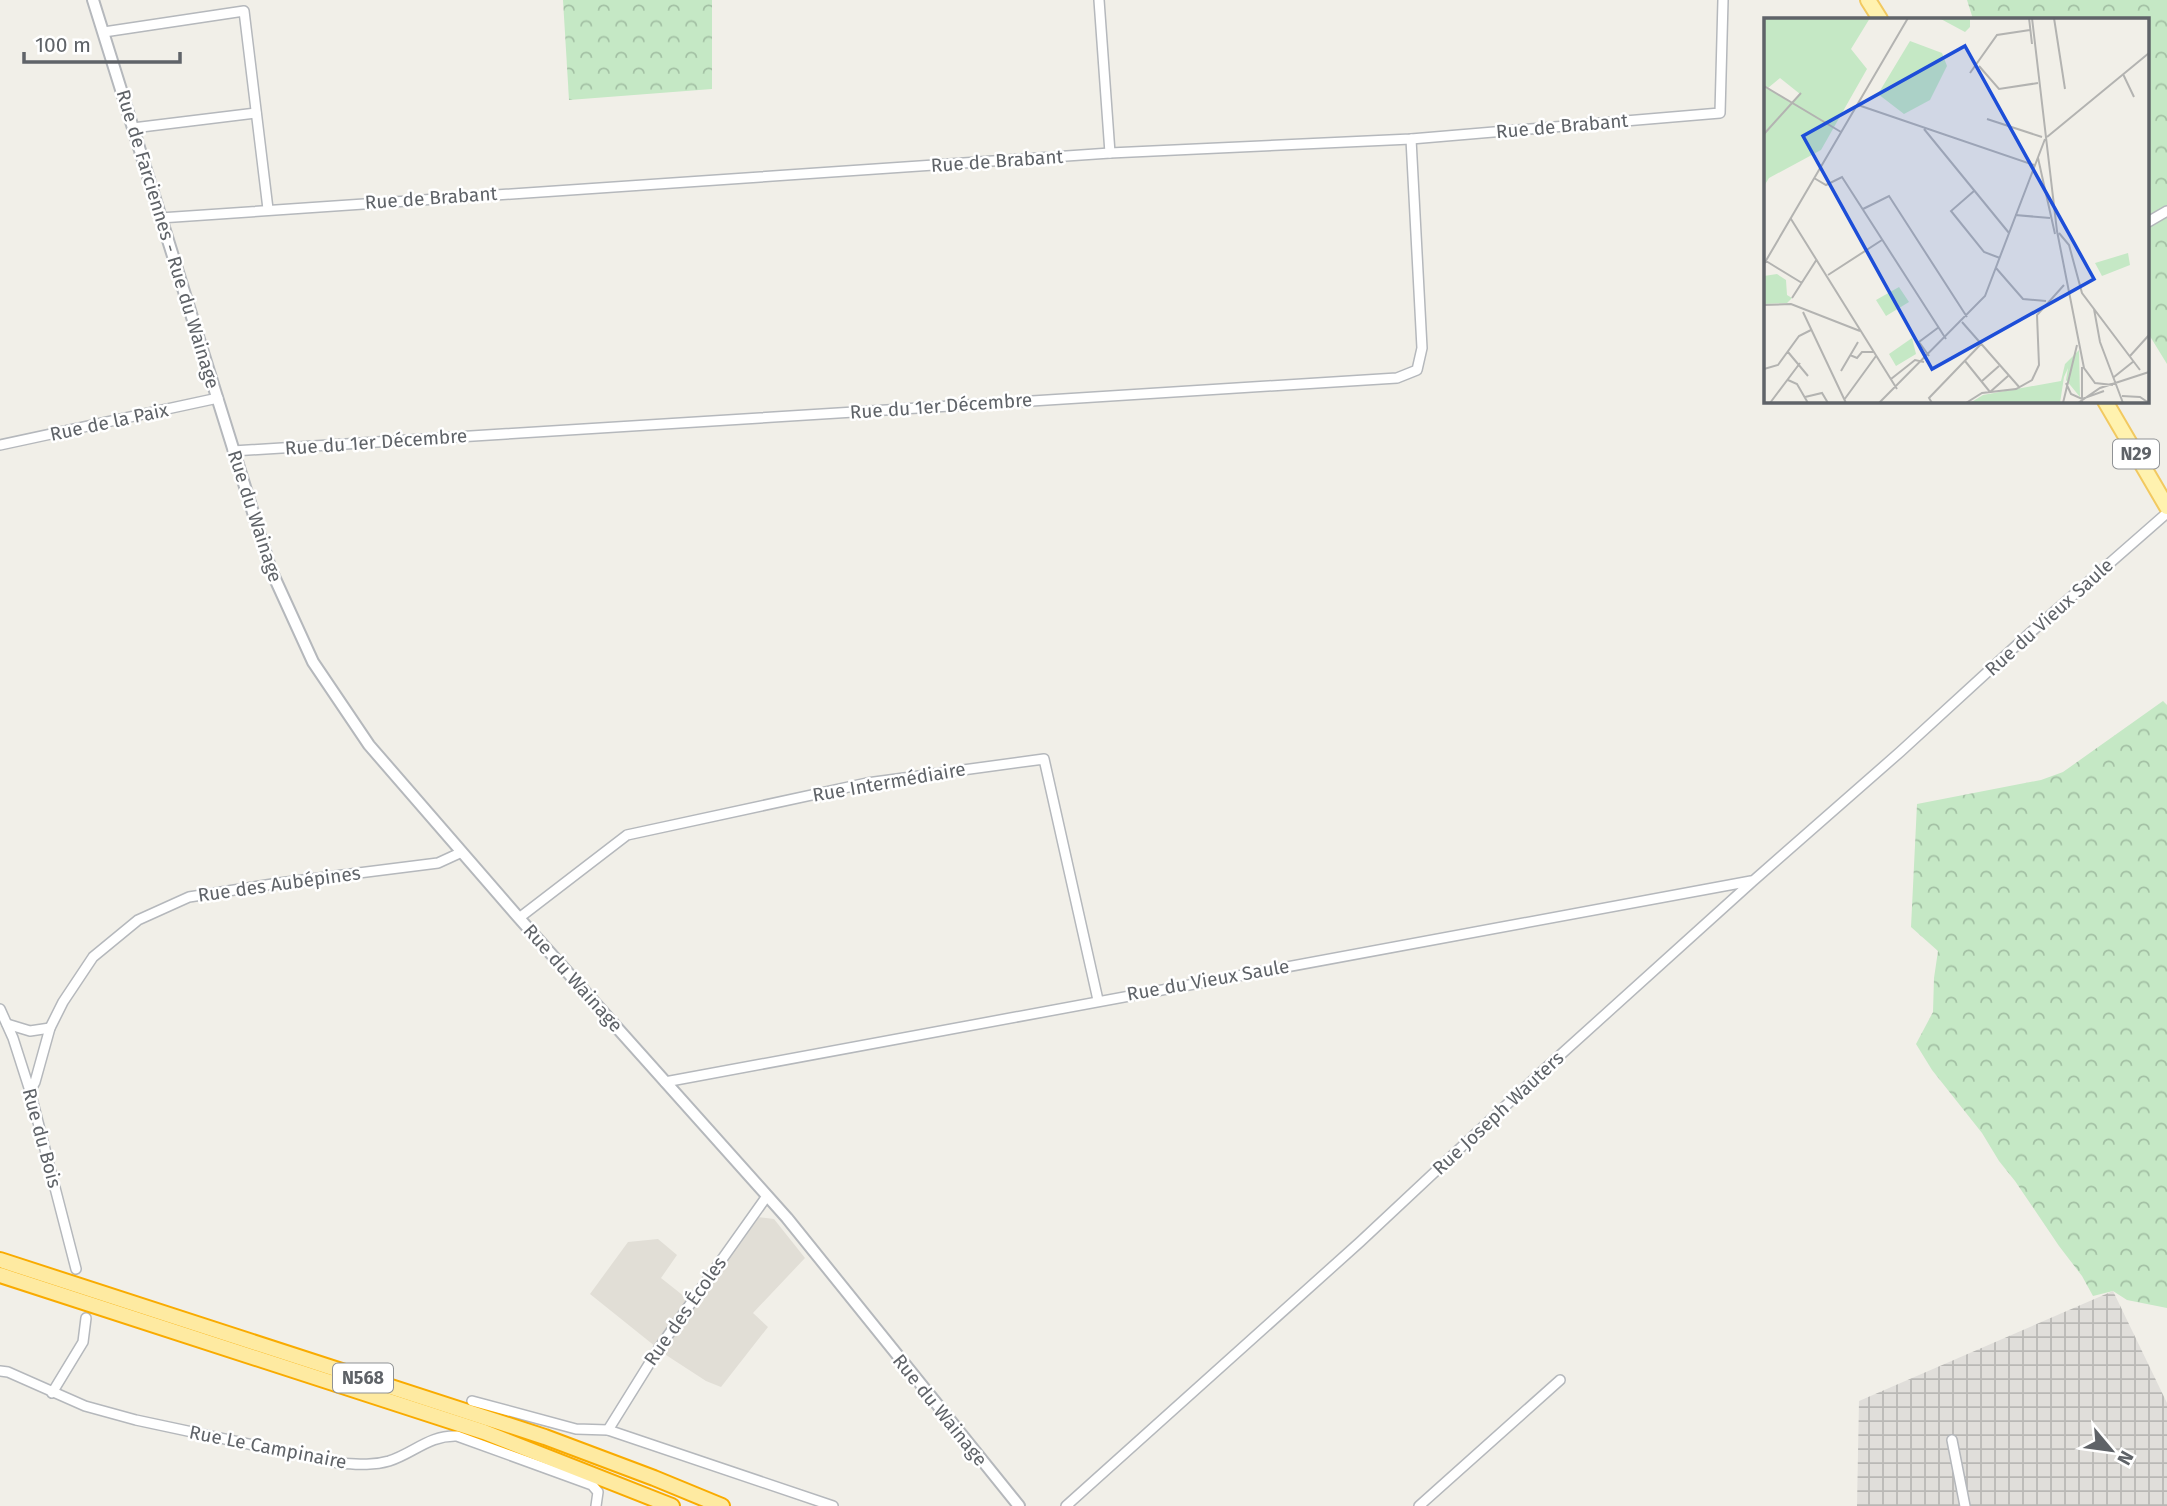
<svg xmlns="http://www.w3.org/2000/svg" width="2167" height="1506" font-family="'Fira Sans',sans-serif">
	<style>
		.industrial { fill: url(#industrial-grid) }
		.education { fill: #e1ded6 }
		.forest { fill: url(#forest-crowns) }
		.lines { fill: none; stroke-linecap: round; stroke-linejoin: round }
		.minor-casing { stroke: #b5b8bc; stroke-width: 12 }
		.tertiary-casing { stroke: #b5b8bc; stroke-width: 14 }
		.primary-casing { stroke: #f2c960; stroke-width: 18 }
		.trunk-casing { stroke: #f9ab00; stroke-width: 18 }
		.minor { stroke: #fff; stroke-width: 9 }
		.tertiary { stroke: #fff; stroke-width: 10 }
		.primary { stroke: #fff2af; stroke-width: 14 }
		.trunk { stroke: #feeaa1; stroke-width: 14 }
		.labels { text-anchor: middle; dominant-baseline: central; stroke-width: 5; stroke-linejoin: round; paint-order: stroke }
		.shield { fill: #fff; stroke: #8f9295; stroke-width: 2 }
		.shield-label { font-size: 18px; font-weight: bold; fill: #5f6368 }
		.street-label { font-size: 19px; fill: #5f6368; stroke: #fff }
		.inset-road { fill: none; stroke: #b3b3b1; stroke-width: 2 }
		.view { fill: #1d4ed8; fill-opacity: 0.15; stroke: #1d4ed8; stroke-width: 3.5 }
		.inset-edge { fill: none; stroke: #5f6368; stroke-width: 3.5 }
	</style>
	<defs>
		<pattern id="industrial-grid" width="8" height="8" patternUnits="userSpaceOnUse" patternTransform="scale(1.75)"><rect width="8" height="8" fill="#e0deda"/><path d="M0 4h8M4 0v8" fill="none" stroke="#b9b8b5"/></pattern>
		<pattern id="forest-crowns" width="20" height="18" patternUnits="userSpaceOnUse" patternTransform="scale(1.75)"><rect width="20" height="18" fill="#c5e8c5"/><path d="M2 6a3 3 0 1 1 6 0M12 15a3 3 0 1 1 6 0" fill="none" stroke="#a3c0a4"/></pattern>
	</defs>
	<rect width="100%" height="100%" fill="#f1efe8"/>
	<polygon class="industrial" points="2113,1291 2167,1403 2167,1506 1857,1506 1859,1401"/>
	<polygon class="education" points="757,1217 774,1219 805,1258 753,1313 768,1327 721,1387 706,1381 666,1355 590,1294 628,1242 658,1239 677,1255 661,1278 685,1297 699,1304"/>
	<g class="forest">
		<polygon points="563,0 712,0 712,89 569,100"/>
		<polygon points="1967,0 2167,0 2167,364 2148,333 2148,19 1973,19"/>
		<polygon points="2163,701 2167,705 2167,1308 2127,1300 2113,1291 2093,1296 2082,1276 2059,1246 2015,1181 1999,1161 1982,1133 1932,1070 1916,1044 1933,1012 1934,978 1938,951 1911,927 1917,804 2041,780 2063,772"/>
	</g>
	<g class="lines">
		<g class="minor-casing">
			<g id="minor">
				<polyline points="1099,0 1110,153"/>
				<polyline points="104,32 244,11 268,209"/>
				<polyline points="133,128 256,113"/>
				<polyline points="160,218 1110,153 1411,139 1720,113 1723,0"/>
				<polyline points="2148,222 2167,211"/>
				<polyline points="0,445 218,398"/>
				<polyline points="233,451 1397,378 1417,370 1422,348 1411,139"/>
				<polyline points="519,918 627,835 867,783 1044,759 1098,1000"/>
				<polyline points="0,1009 13,1038 30,1091 76,1269"/>
				<polyline points="7,1024 30,1031 50,1028"/>
				<polyline points="665,1082 1751,881"/>
				<polyline points="30,1091 35,1082 50,1028 63,1002 93,957 138,920 189,897 279,883 438,863 462,852"/>
				<path d="M0,1371L8,1372L85,1406L136,1420L338,1463C355,1464 372,1466 389,1461C414,1453 429,1435 457,1436L592,1485L598,1492L596,1506"/>
				<polyline points="52,1393 83,1342 86,1318"/>
				<polyline points="472,1401 576,1429 608,1430 833,1506"/>
				<polyline points="608,1430 659,1348 767,1196"/>
				<polyline points="1952,1440 1965,1506"/>
				<polyline points="1066,1506 1360,1242 1547,1067 1753,881 1900,752 2030,633 2167,513"/>
				<polyline points="1419,1506 1560,1380"/>
			</g>
		</g>
		<g class="tertiary-casing">
			<polyline id="tertiary" points="93,0 271,570 313,662 369,745 519,918 787,1218 1019,1506"/>
		</g>
		<g class="primary-casing">
			<g id="primary">
				<polyline points="1868,0 1880,19"/>
				<polyline points="2105,401 2167,507"/>
			</g>
		</g>
		<g class="trunk-casing">
			<g id="trunk">
				<polyline points="0,1260 545,1437 654,1478 722,1506"/>
				<polyline points="0,1275 484,1432 672,1506"/>
			</g>
		</g>
		<use href="#minor" class="minor"/>
		<use href="#tertiary" class="tertiary"/>
		<use href="#primary" class="primary"/>
		<use href="#trunk" class="trunk"/>
	</g>
	<g class="labels">
		<g class="shield">
			<rect x="2113" y="439.5" width="46" height="29" rx="5"/>
			<rect x="333" y="1363.5" width="60" height="29" rx="5"/>
		</g>
		<g class="shield-label">
			<text x="2136" y="454">N29</text>
			<text x="363" y="1378">N568</text>
		</g>
		<g class="street-label">
			<text transform="translate(1562 126) rotate(-5)">Rue de Brabant</text>
			<text transform="translate(997 161) rotate(-4)">Rue de Brabant</text>
			<text transform="translate(431 198) rotate(-4)">Rue de Brabant</text>
			<text transform="translate(168 239) rotate(73)">Rue de Farciennes - Rue du Wainage</text>
			<text transform="translate(941 406) rotate(-4)">Rue du 1er Décembre</text>
			<text transform="translate(109 422) rotate(-12)">Rue de la Paix</text>
			<text transform="translate(376 442) rotate(-4)">Rue du 1er Décembre</text>
			<text transform="translate(255 516) rotate(72)">Rue du Wainage</text>
			<text transform="translate(2049 617) rotate(-42)">Rue du Vieux Saule</text>
			<text transform="translate(889 782) rotate(-10)">Rue Intermédiaire</text>
			<text transform="translate(279 884) rotate(-8)">Rue des Aubépines</text>
			<text transform="translate(573 978) rotate(48)">Rue du Wainage</text>
			<text transform="translate(1208 980) rotate(-10)">Rue du Vieux Saule</text>
			<text transform="translate(1498 1113) rotate(-43)">Rue Joseph Wauters</text>
			<text transform="translate(42 1138) rotate(75)">Rue du Bois</text>
			<text transform="translate(685 1311) rotate(-55)">Rue des Écoles</text>
			<text transform="translate(940 1410) rotate(51)">Rue du Wainage</text>
			<text transform="translate(268 1447) rotate(11)">Rue Le Campinaire</text>
		</g>
	</g>
	<g transform="translate(1764 18)">
		<rect width="385" height="385" fill="#f1efe8"/>
		<path d="M0,0H106L87,31L103,51L57,132L5,160L0,168ZM16,60L36,76L27,85L4,70ZM175,0H206V9L201,14ZM146,23L178,35L183,48L166,82L140,96L114,76ZM135,269L145,284L122,298L112,282ZM315,332L316,379L302,362L304,350L300,359L296,385H206L219,377L297,363L301,346Z" fill="#c5e8c5" fill-rule="evenodd"/>
		<path d="M364,235L366,247L338,258L331,245ZM148,320L152,336L132,348L125,336Z" fill="#c5e8c5"/>
		<path d="M13,256L22,262L23,277L28,280L23,285L0,286V258Z" fill="#c5e8c5"/>
		<path class="inset-road" d="M265,0L268,26M268,0L293,213L320,350L331,365L349,367M290,0L301,71M215,48L235,71L274,65M206,55L233,17L266,12M359,56L370,79M0,68L77,114M94,87L270,147M223,101L278,119M160,111L245,215M0,116L37,75M283,119L385,35M274,140L291,216M50,160L62,167L78,159L182,321M210,173L187,193L220,234L236,240M99,191L125,178L203,299M251,197L286,200M27,201L133,371M295,215L305,227L318,275L376,352M2,243L38,265M0,246L144,0M232,250L259,281L282,283M64,257L118,222M28,280L53,241M0,287L27,286L96,313M330,291L336,324L359,385M39,294L82,385M198,304L256,370M24,334L44,358M86,337L93,340L98,334H110M165,338L155,324L175,309M366,338L385,317M201,343L226,374L244,358M318,349V384M0,351L14,347L35,318L47,312M77,353L94,324M350,359L370,343M127,361L151,342L160,344M24,362L33,366L44,385M218,363L235,348M302,365L307,376L318,381L340,373M358,378L376,379L385,385M41,379L58,375L64,385M80,382L112,338M6,385L36,345M115,385L221,278L281,121M168,385L165,380L217,326M202,385L218,375L252,371L268,362L275,347L273,297L300,267M299,385L313,327M314,385L336,370L385,354"/>
		<path class="view" d="M201,28L330,261L168,351L39,118Z"/>
		<rect width="385" height="385" class="inset-edge"/>
	</g>
	<g transform="translate(2111 1450) rotate(119)" stroke="#ffffff" stroke-width="5" paint-order="stroke">
	<path d="M0-5L12 26L0 18L-12 26Z" fill="#5f6368"/>
	<text y="-10" font-size="19" font-weight="bold" text-anchor="middle" fill="#5f6368">N</text>
	</g>
	<path d="M24 52v10h156v-10" fill="none" stroke="#5f6368" stroke-width="3.5"/>
	<text x="35" y="52" font-size="21" fill="#5f6368" stroke="#ffffff" stroke-width="5" paint-order="stroke">100 m</text>
</svg>
